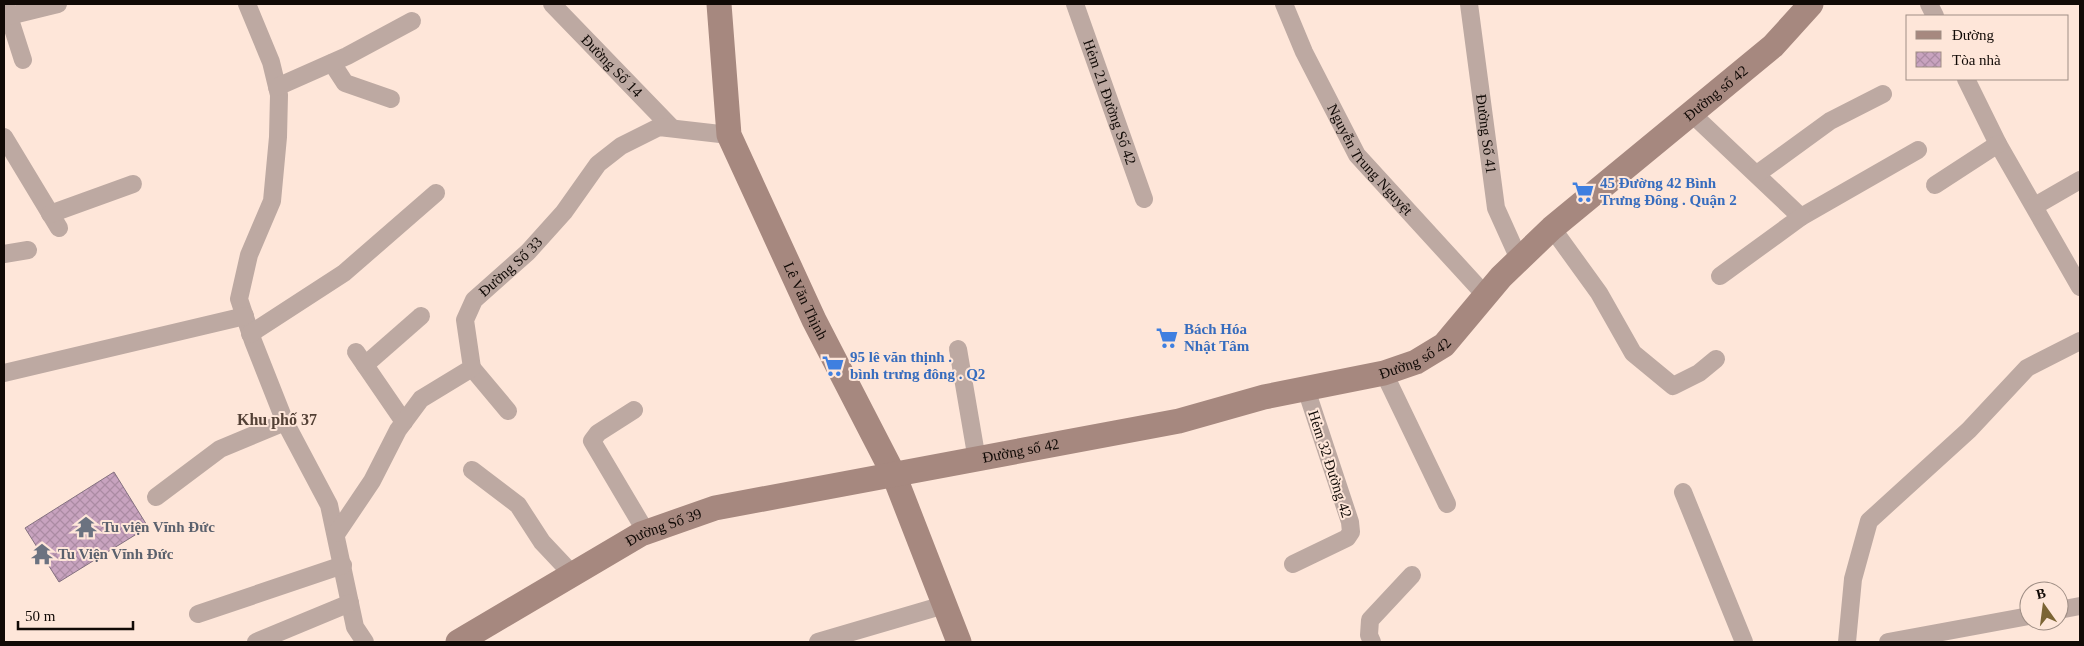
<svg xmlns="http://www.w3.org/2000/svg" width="2084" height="646" font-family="'Times New Roman',serif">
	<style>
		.building { fill: url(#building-cross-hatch); stroke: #84717f }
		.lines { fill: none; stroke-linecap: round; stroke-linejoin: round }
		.street { stroke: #bda9a2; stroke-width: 18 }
		.secondary { stroke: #a6887f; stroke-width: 25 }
		.labels { text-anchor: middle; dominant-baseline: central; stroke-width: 4; stroke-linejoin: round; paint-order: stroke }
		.street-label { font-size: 15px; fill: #110a06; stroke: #fee6d9 }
		.shop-label { font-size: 15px; font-weight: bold; fill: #366cbe; stroke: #fee6d9; text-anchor: start }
		.worship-label { font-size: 15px; font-weight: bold; fill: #5b616d; stroke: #fee6d9; text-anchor: start }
		.neighbourhood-label { font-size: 16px; font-weight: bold; fill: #544136; stroke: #fee6d9 }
	</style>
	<defs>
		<pattern id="building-cross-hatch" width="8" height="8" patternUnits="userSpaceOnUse" patternTransform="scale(1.25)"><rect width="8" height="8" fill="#c8a3bf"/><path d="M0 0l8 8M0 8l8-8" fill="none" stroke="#ab8ba3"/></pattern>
	</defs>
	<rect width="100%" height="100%" fill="#fee6d9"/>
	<polygon class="building" points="114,472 148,527 59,582 25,528"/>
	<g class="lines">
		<g class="street">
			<polyline points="5,4 23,60"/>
			<polyline points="247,4 271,62 279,95 278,137 272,201 249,255 239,299 253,341 285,422 329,505 355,627 365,642"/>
			<path id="s1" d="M552,4L672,128"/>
			<path id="s2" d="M1075,4L1144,199"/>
			<path id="s3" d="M1284,4L1304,52L1357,155L1486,296"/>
			<path id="s4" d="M1469,4L1496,208L1519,259"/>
			<polyline points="1929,4 1935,16"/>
			<polyline points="9,16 58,4"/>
			<polyline points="332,63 345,83 391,99"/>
			<polyline points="1966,79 1998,144 2080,287"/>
			<polyline points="277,87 347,56 412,21"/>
			<polyline points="1691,113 1801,217 1918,150"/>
			<polyline points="4,137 59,228"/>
			<polyline points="1757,174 1830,121 1883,94"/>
			<polyline points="1935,185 1998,144"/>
			<polyline points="2035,206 2080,180"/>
			<polyline points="50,214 133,184"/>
			<polyline points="1552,228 1599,293 1633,353 1673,386 1699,373 1716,359"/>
			<polyline points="4,254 28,250"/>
			<polyline points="1720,276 1801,217"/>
			<polyline points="250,334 344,273 436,193"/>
			<polyline points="958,349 977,460"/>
			<polyline points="356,352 404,422"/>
			<polyline points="365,365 421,316"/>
			<polyline points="472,368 508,411"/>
			<polyline points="4,373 245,316"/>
			<polyline points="1384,373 1447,504"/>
			<polyline points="634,410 598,433 592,441 646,532"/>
			<polyline points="472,470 518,505 542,542 574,576"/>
			<polyline points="1683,492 1744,642"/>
			<polyline points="156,497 220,449 285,422"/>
			<path id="s5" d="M337,533L372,481L398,430L421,399L472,368L465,320L474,300L528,252L564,212L598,164L621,146L659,127L729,135"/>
			<polyline points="1293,564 1347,538 1351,532 1350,522 1306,389"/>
			<polyline points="2059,610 2080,606"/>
			<polyline points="198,614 343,565"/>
			<polyline points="256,642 350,603"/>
			<polyline points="818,642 944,605"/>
			<polyline points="1372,642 1369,635 1370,620 1412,575"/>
			<polyline points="1847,642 1853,579 1869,521 1969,430 2027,368 2080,341"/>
			<polyline points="1888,642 2029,616"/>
		</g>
		<g class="secondary">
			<path id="s6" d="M719,4L729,135L814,320L894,475L959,642"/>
			<path id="s7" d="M458,642L641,534L715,508L1179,421L1264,397L1384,373L1416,362L1444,345L1501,277L1552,228L1773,46L1811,4"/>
		</g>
	</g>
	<defs>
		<g id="supermarket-bare" transform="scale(1.725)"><path d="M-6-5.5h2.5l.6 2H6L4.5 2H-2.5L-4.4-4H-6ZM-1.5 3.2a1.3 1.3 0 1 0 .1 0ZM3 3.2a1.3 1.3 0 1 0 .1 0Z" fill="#3f7fe0" stroke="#fee6d9" stroke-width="2.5" paint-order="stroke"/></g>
		<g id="temple-bare" transform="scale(1.725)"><path d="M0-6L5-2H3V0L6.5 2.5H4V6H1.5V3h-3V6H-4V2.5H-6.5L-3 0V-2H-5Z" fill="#6b7280" stroke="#fee6d9" stroke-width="2.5" paint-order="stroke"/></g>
	</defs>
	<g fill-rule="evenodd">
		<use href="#supermarket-bare" x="1583" y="192"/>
		<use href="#supermarket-bare" x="1167" y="338"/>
		<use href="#supermarket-bare" x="833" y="366"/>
		<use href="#temple-bare" x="86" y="527"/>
		<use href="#temple-bare" x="42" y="554"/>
	</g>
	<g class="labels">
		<g class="street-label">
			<text stroke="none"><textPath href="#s1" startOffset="86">Đường Số 14</textPath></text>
			<text stroke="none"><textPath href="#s7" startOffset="1412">Đường số 42</textPath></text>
			<text stroke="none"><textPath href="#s2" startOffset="104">Hẻm 21 Đường Số 42</textPath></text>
			<text stroke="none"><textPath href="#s4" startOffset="131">Đường Số 41</textPath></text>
			<text stroke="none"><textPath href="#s3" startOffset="179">Nguyễn Trung Nguyệt</textPath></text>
			<text stroke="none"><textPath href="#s5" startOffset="338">Đường Số 33</textPath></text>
			<text stroke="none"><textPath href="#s6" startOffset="314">Lê Văn Thịnh</textPath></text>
			<text stroke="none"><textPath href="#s7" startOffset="1008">Đường số 42</textPath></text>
			<text stroke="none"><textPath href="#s7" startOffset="602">Đường số 42</textPath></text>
			<text transform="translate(1330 464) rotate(72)">Hẻm 32 Đường 42</text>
			<text stroke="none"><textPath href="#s7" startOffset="236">Đường Số 39</textPath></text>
		</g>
		<g class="shop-label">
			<text x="1600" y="183">45 Đường 42 Bình<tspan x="1600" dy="17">Trưng Đông . Quận 2</tspan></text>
			<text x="1184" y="329">Bách Hóa<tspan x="1184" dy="17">Nhật Tâm</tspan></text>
			<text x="850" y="357">95 lê văn thịnh .<tspan x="850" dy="17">bình trưng đông . Q2</tspan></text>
		</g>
		<g class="worship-label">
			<text x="102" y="527">Tu viện Vĩnh Đức</text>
			<text x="58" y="554">Tu Viện Vĩnh Đức</text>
		</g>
		<g class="neighbourhood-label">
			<text x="277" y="419">Khu phố 37</text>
		</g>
	</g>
	<rect width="2084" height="646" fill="none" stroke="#110a06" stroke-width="10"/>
	<rect x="1906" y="15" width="162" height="65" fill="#fee6d9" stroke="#9f8e85"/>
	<rect x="1916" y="31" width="25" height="8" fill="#a6887f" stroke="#9f8e85"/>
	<text x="1952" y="40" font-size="15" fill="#110a06">Đường</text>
	<rect x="1916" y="52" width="25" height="15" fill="url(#building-cross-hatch)" stroke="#9f8e85"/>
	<text x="1952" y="65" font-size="15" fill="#110a06">Tòa nhà</text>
	<g transform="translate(2044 606) rotate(346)"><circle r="24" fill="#fee6d9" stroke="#9f8e85"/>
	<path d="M0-4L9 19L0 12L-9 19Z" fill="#7b6434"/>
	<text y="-8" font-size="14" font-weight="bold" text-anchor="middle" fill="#110a06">B</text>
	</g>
	<path d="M18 621v8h115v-8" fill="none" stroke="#110a06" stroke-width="2.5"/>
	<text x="25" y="621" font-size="15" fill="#110a06" stroke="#fee6d9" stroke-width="4" paint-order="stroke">50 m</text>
</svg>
